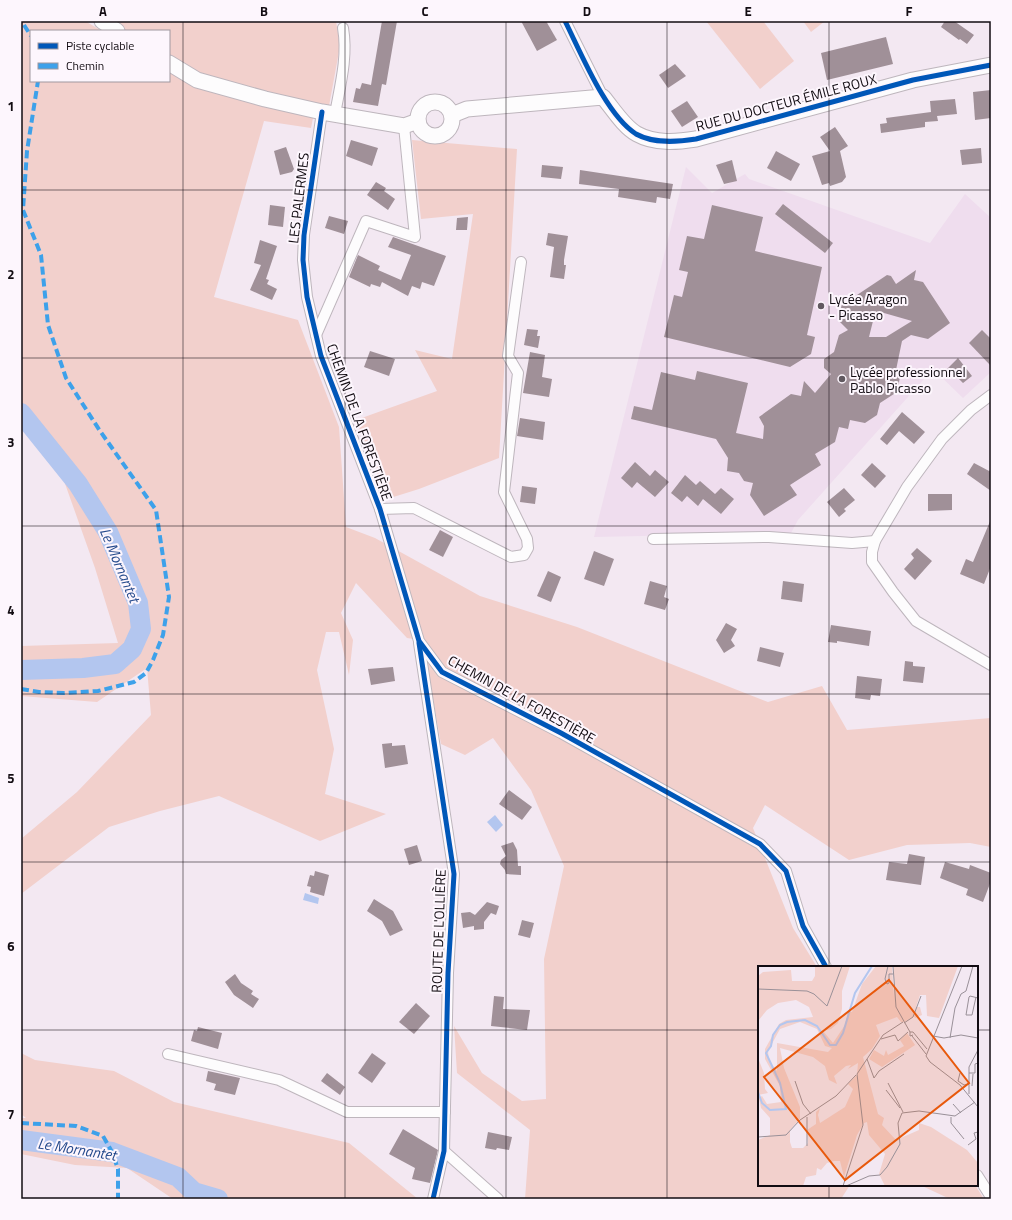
<svg xmlns="http://www.w3.org/2000/svg" width="1012" height="1220" font-family="'Titillium Web',sans-serif">
	<style>
		.built { fill: #efddee }
		.green { fill: #f2d0cc }
		.water { fill: #b3c6ef }
		.lines { fill: none; stroke-linecap: round; stroke-linejoin: round }
		.river { stroke: #b3c6ef; stroke-width: 20 }
		.building { fill: #a09098; fill-rule: evenodd }
		.street-casing { stroke: #beb6bd; stroke-width: 12 }
		.secondary-casing { stroke: #beb6bd; stroke-width: 17 }
		.street { stroke: #fdfcfd; stroke-width: 10 }
		.secondary { stroke: #fdfcfd; stroke-width: 15 }
		.quiet { stroke: #3da1ea; stroke-width: 4; stroke-dasharray: 8 4; stroke-linecap: butt }
		.cycleway-casing { stroke: #fdf6fd; stroke-width: 8 }
		.cycleway { stroke: #0057b8; stroke-width: 5 }
		.grid { fill: none; stroke: #120c12; stroke-width: 1; stroke-opacity: 0.55 }
		.poi-dot { fill: #615960; stroke: #fdf6fd; stroke-width: 1.5 }
		.labels { text-anchor: middle; dominant-baseline: central; stroke-width: 4; stroke-linejoin: round; paint-order: stroke }
		.street-label { font-size: 14px; fill: #120c12; stroke: #fdf6fd }
		.poi-label { font-size: 14px; fill: #120c12; stroke: #fdf6fd; text-anchor: start }
		.water-label { font-size: 15px; font-style: italic; fill: #264b8d; stroke: #fdf6fd }
		.inset-river { fill: none; stroke: #b3c6ef; stroke-width: 2 }
		.inset-road { fill: none; stroke: #999098; stroke-width: 1 }
		.view { fill: #e8590c; fill-opacity: 0.15; stroke: #e8590c; stroke-width: 2 }
		.inset-edge { fill: none; stroke: #120c12; stroke-width: 2 }
		.neatline { fill: none; stroke: #120c12; stroke-width: 1.5 }
		.grid-label { font-size: 13px; text-anchor: middle; font-weight: bold; fill: #120c12 }
	</style>
	<rect width="100%" height="100%" fill="#f3e8f2"/>
	<polygon class="built" points="686,167 712,193 745,174 749,179 930,243 965,194 991,218 991,372 963,398 933,369 798,520 791,533 594,537"/>
	<g class="green">
		<polygon points="21,21 85,21 102,31 31,31 31,81 169,81 169,31 119,31 104,21 336,21 340,46 329,106 316,103 311,128 264,121 214,297 298,320 339,427 346,527 375,538 480,596 577,627 768,702 822,686 847,730 991,718 991,847 970,843 907,845 849,860 765,805 753,828 793,928 817,967 759,967 759,1185 850,1185 841,1199 525,1199 530,1130 457,1073 454,1026 482,1073 522,1101 546,1099 544,959 564,866 531,790 493,738 465,755 441,744 428,670 426,641 407,638 356,583 341,613 353,640 349,675 339,632 326,632 317,670 334,749 325,794 386,814 320,841 219,796 160,811 109,827 21,894 21,839 77,792 151,715 147,668 97,702 21,696 21,646 118,643 95,568 63,478 21,425"/>
		<polygon points="706,21 763,21 794,61 760,89"/>
		<polygon points="803,21 825,21 811,32"/>
		<polygon points="412,140 517,149 499,458 419,489 387,499 356,420 437,391 415,350 452,359 473,214 421,219"/>
		<polygon points="21,1053 35,1060 114,1071 174,1102 349,1143 418,1199 173,1199 127,1168 75,1165 21,1154 21,1118 26,1118 21,1114"/>
		<polygon points="920,1185 975,1185 984,1199 950,1199"/>
	</g>
	<g class="water">
		<polygon points="495,815 503,825 496,832 487,822"/>
		<polygon points="305,893 319,898 318,904 303,900"/>
	</g>
	<g class="lines">
		<g class="river">
			<polyline points="21,413 78,484 108,532 138,603 141,629 132,649 115,664 83,668 21,670"/>
			<polyline points="21,1140 112,1152 178,1177 194,1192 218,1199"/>
		</g>
	</g>
	<g class="building">
		<polygon points="382,21 397,21 386,85 382,84 378,106 353,102 356,88 360,89 362,83 371,85"/>
		<polygon points="521,21 546,21 557,40 537,51"/>
		<polygon points="945,21 954,21 974,35 967,44 960,39 959,40 941,27"/>
		<polygon points="886,37 893,64 827,80 821,53"/>
		<polygon points="675,64 686,76 668,88 659,75"/>
		<polygon points="991,90 991,118 975,120 973,92"/>
		<polygon points="955,99 957,114 937,116 938,121 925,122 925,127 881,133 880,124 887,123 886,118 931,112 930,101"/>
		<polygon points="687,101 698,117 682,127 671,111"/>
		<polygon points="835,127 848,146 840,151 846,177 842,182 830,186 829,183 822,185 812,156 830,151 820,137"/>
		<polygon points="351,140 378,148 372,166 346,156"/>
		<polygon points="286,147 294,169 292,172 280,175 274,151"/>
		<polygon points="981,148 982,163 962,165 960,150"/>
		<polygon points="776,151 800,164 791,181 767,168"/>
		<polygon points="732,160 737,181 724,184 716,165"/>
		<polygon points="542,165 563,167 561,179 541,177"/>
		<polygon points="580,170 673,184 670,199 657,197 656,203 618,197 619,189 579,184"/>
		<polygon points="376,182 386,188 384,191 395,199 388,210 367,195"/>
		<polygon points="783,204 833,243 825,253 775,214"/>
		<polygon points="270,205 285,207 283,227 268,225"/>
		<polygon points="712,205 763,217 755,251 822,267 807,335 815,337 811,354 790,367 664,337 674,295 682,297 688,272 679,270 687,236 704,239"/>
		<polygon points="329,216 348,221 344,234 325,228"/>
		<polygon points="468,217 467,230 456,230 457,218"/>
		<polygon points="548,233 568,236 564,260 564,265 566,265 564,279 550,277 554,247 546,245"/>
		<polygon points="393,237 446,256 434,286 422,282 420,289 412,286 408,296 382,282 380,287 371,284 370,287 349,277 358,255 380,266 378,270 401,280 411,255 388,247"/>
		<polygon points="260,240 277,246 266,279 269,280 267,284 277,289 272,300 250,290 261,265 254,263"/>
		<path d="M916,270L914,280L923,282L950,323L928,339L911,335L902,341L896,370L900,377L897,392L880,403L877,415L865,423L850,420L848,429L839,427L835,442L815,454L821,465L790,485L797,495L764,516L750,495L753,483L744,481L739,473L727,471L728,458L716,439L631,419L634,406L652,410L661,372L695,380L697,371L748,383L736,433L763,439L764,426L759,417L791,394L801,396L804,381L815,393L831,374L824,368V359L834,352L839,335L848,330L838,320L842,304H847L848,301L887,275L891,276L896,284ZM875,313H884L912,321L886,337H869Z"/>
		<polygon points="527,329 538,330 537,336 540,336 538,348 524,345"/>
		<polygon points="982,330 991,339 991,366 969,343"/>
		<polygon points="370,351 395,359 389,376 364,367"/>
		<polygon points="530,352 545,355 542,377 552,379 549,397 523,393"/>
		<polygon points="958,358 972,376 963,383 956,376 954,378 946,370"/>
		<polygon points="902,412 925,432 914,444 899,431 887,445 880,439"/>
		<polygon points="520,418 545,422 543,440 517,436"/>
		<polygon points="635,462 650,476 655,470 669,482 655,497 637,482 632,488 621,478"/>
		<polygon points="872,463 886,476 875,488 861,475"/>
		<polygon points="974,463 991,472 991,491 967,474"/>
		<polygon points="685,475 696,485 700,481 715,494 721,488 734,499 721,514 703,499 698,506 687,496 682,502 671,493"/>
		<polygon points="522,486 537,488 535,504 520,502"/>
		<polygon points="844,488 855,500 844,509 846,511 839,517 827,502"/>
		<polygon points="928,494 952,494 952,510 928,511"/>
		<polygon points="991,519 991,566 984,584 960,574 966,559 973,562"/>
		<polygon points="440,530 453,537 443,557 429,550"/>
		<polygon points="917,548 932,561 915,580 904,569 914,558 911,554"/>
		<polygon points="594,551 614,559 604,586 584,579"/>
		<polygon points="548,571 561,577 551,602 537,596"/>
		<polygon points="650,581 667,586 664,597 669,599 665,610 644,604"/>
		<polygon points="783,581 804,584 802,602 781,599"/>
		<polygon points="726,623 737,629 731,640 735,646 724,653 716,640"/>
		<polygon points="831,625 871,631 869,646 837,641 837,643 828,642"/>
		<polygon points="760,647 784,653 780,667 757,661"/>
		<polygon points="905,661 913,662 913,666 925,667 923,683 903,681"/>
		<polygon points="393,667 395,681 371,685 368,669"/>
		<polygon points="857,676 882,679 880,696 871,695 870,700 855,698"/>
		<polygon points="392,743 392,746 405,745 408,764 385,768 382,744"/>
		<polygon points="509,790 532,807 522,820 499,804"/>
		<polygon points="513,842 517,850 518,866 521,866 521,875 506,874 505,870 500,864 501,860 506,856 501,846"/>
		<polygon points="417,845 422,861 409,865 404,849"/>
		<polygon points="909,854 925,857 921,885 886,880 889,862 907,864"/>
		<polygon points="945,862 969,869 970,865 991,873 991,881 983,902 966,895 968,889 940,878"/>
		<polygon points="315,871 329,875 324,896 310,892 311,887 307,886 310,875 314,876"/>
		<polygon points="374,899 393,911 403,930 390,936 382,921 367,911"/>
		<polygon points="487,902 499,906 496,915 491,913 484,922 484,929 474,930 474,926 463,928 461,913 470,912 475,915"/>
		<polygon points="522,920 534,923 530,938 518,935"/>
		<polygon points="235,974 241,983 253,991 251,994 259,999 253,1008 234,995 225,982"/>
		<polygon points="494,996 504,997 503,1009 530,1010 527,1030 491,1026"/>
		<polygon points="416,1003 430,1016 414,1034 399,1022"/>
		<polygon points="198,1027 222,1033 218,1049 191,1041 194,1030 197,1031"/>
		<polygon points="372,1053 386,1063 372,1083 358,1073"/>
		<polygon points="208,1071 240,1078 235,1095 214,1090 216,1084 206,1081"/>
		<polygon points="327,1073 345,1087 340,1095 321,1081"/>
		<polygon points="403,1129 438,1150 430,1183 412,1179 415,1168 389,1154"/>
		<polygon points="488,1132 512,1137 509,1150 497,1148 496,1150 485,1148"/>
	</g>
	<g class="lines">
		<g class="street-casing">
			<g id="street">
				<polyline points="565,21 603,97"/>
				<polyline points="322,112 304,235 303,260 307,297 321,356 380,509 419,641 442,672 561,733 760,844 786,871 803,926 826,967"/>
				<path d="M335,114C340,86 348,57 343,28"/>
				<polyline points="316,335 366,221 415,237 404,126"/>
				<polyline points="991,395 971,410 942,439 907,487 875,541 872,552 872,562 893,592 916,621 991,665"/>
				<polyline points="380,509 414,508 511,557 524,555 528,548 527,539 504,492 518,373 508,356 521,262"/>
				<polyline points="653,539 769,537 852,543 875,541"/>
				<polyline points="419,643 454,874 448,973 444,1151 433,1199"/>
				<polyline points="168,1054 279,1080 347,1112 445,1112"/>
				<polyline points="444,1151 498,1199"/>
				<polyline points="977,1175 991,1197"/>
			</g>
		</g>
		<g class="secondary-casing">
			<g id="secondary">
				<polyline points="102,21 117,31"/>
				<polyline points="169,63 197,80 265,99 322,112 404,126 418,121"/>
				<circle cx="435" cy="119" r="17"/>
				<path d="M452,115L467,109L603,97C613,109 624,127 637,134C655,144 677,142 696,139L913,80L991,65"/>
			</g>
		</g>
		<use href="#street" class="street"/>
		<use href="#secondary" class="secondary"/>
		<g class="quiet">
			<polyline points="24,25 31,36"/>
			<polyline points="21,689 39,692 64,693 98,691 134,682 146,673 153,660 163,635 169,597 156,510 100,431 66,378 48,325 41,255 23,210 27,151 38,81"/>
			<polyline points="21,1123 76,1126 103,1136 112,1152 118,1169 118,1199"/>
		</g>
		<g class="cycleway-casing">
			<g id="cycleway">
				<path d="M565,21C581,53 606,115 636,134C654,144 677,142 696,139L913,80L991,65"/>
				<polyline points="322,112 304,235 303,260 307,297 321,356 380,509 419,641 442,672 561,733 760,844 786,871 803,926 826,967"/>
				<polyline points="419,643 454,874 448,973 444,1151 433,1199"/>
			</g>
		</g>
		<use href="#cycleway" class="cycleway"/>
	</g>
	<path class="grid" d="M183,21V1199M345,21V1199M506,21V1199M667,21V1199M829,21V967M21,190H991M21,358H991M21,526H991M21,694H991M21,862H991M21,1030H759M977,1030H991M829,1185V1199"/>
	<g class="poi-dot">
		<circle cx="821" cy="306" r="4"/>
		<circle cx="842" cy="379" r="4"/>
	</g>
	<g class="labels">
		<g class="street-label">
			<text transform="translate(786 102) rotate(-15)">RUE DU DOCTEUR ÉMILE ROUX</text>
			<text transform="translate(298 198) rotate(-83)">LES PALERMES</text>
			<text transform="translate(360 422) rotate(70)">CHEMIN DE LA FORESTIÈRE</text>
			<text transform="translate(522 699) rotate(29)">CHEMIN DE LA FORESTIÈRE</text>
			<text transform="translate(438 931) rotate(-88)">ROUTE DE L'OLLIÈRE</text>
		</g>
		<g class="poi-label">
			<text x="829" y="298">Lycée Aragon<tspan x="829" dy="16">- Picasso</tspan></text>
			<text x="850" y="371">Lycée professionnel<tspan x="850" dy="16">Pablo Picasso</tspan></text>
		</g>
		<g class="water-label">
			<text transform="translate(120 565) rotate(67)">Le Mornantet</text>
			<text transform="translate(77 1149) rotate(9)">Le Mornantet</text>
		</g>
	</g>
	<g transform="translate(758 966)">
		<rect width="220" height="220" fill="#f3e8f2"/>
		<path d="M57,0H92L84,25V43L80,57L73,63L65,65L75,77L87,59L90,46H94L104,18L118,0H134L136,31V0H200L181,52L169,50L168,29H162L158,41H162L164,49L157,52L156,50L146,56H143L139,51L118,59L122,70L114,83L105,91L120,148L126,152L124,159L138,174L161,164V157L173,161L209,184L220,197V220H127L121,208L127,188L111,169L109,156L106,157L99,169L86,211L82,195H76L69,197L63,204L59,202L58,209L48,211L45,220H0V174L12,169V152L3,142L1,132L4,130L9,138L23,136L22,120L7,93V83L21,58L28,54L55,51L51,41L38,34L20,37L9,44L0,55V10L5,6L33,4L34,15H54L57,10ZM42,56L59,63L67,80L74,82L70,86L19,77V105L11,95L10,85L22,63ZM22,82L55,91L67,100L71,114L79,118L76,110L88,100L93,99L90,103L100,97L99,109L90,118L95,123L87,141L62,157L60,149L62,142L58,146V158L49,164L50,177L45,182H34L32,176V164L42,153V141L26,102ZM149,67L157,79L124,101L111,93L116,84L126,90L128,84L130,89L146,80L142,74ZM0,92L6,107L7,123L10,127L0,129Z" fill="#f2d0cc" fill-rule="evenodd"/>
		<path class="inset-river" d="M0,126L4,137L12,144L28,143L22,117L8,87L13,80L15,69L22,59L29,56L47,54L59,60L72,79H78L85,67L97,27L114,0"/>
		<path class="inset-road" d="M130,0L127,13L129,18L131,17V8H135M135,0L138,41L152,66M204,0L168,90L172,96L202,119L220,141M0,23L49,25L56,28L69,40L84,0M218,31L214,49H208L211,31L212,30L220,32M146,57L155,51L163,30M155,69L152,70V66H155L169,83M154,70L168,88M175,70L186,72L203,69L220,72M192,72L197,42L203,28L208,25L215,0M123,73L137,69L140,75L150,66M109,93L116,112L121,105L146,88M202,107L200,115L206,119L211,118M211,107H217V98L220,97M37,115L45,138L53,148M130,117L145,146M214,120L215,108M128,124L142,142M211,128V101L220,84M195,138L203,147M193,151V157L206,173M0,171L28,169L42,154L78,130L98,109M210,179L218,173L216,167L220,166M49,180V151M85,220L105,159L99,108L125,69L145,56M88,220L111,210L122,209L129,201L142,178L140,157L144,147L161,145L197,150L217,136"/>
		<path class="view" d="M131,14L211,117L87,214L6,111Z"/>
		<rect width="220" height="220" class="inset-edge"/>
	</g>
	<rect width="1012" height="1220" fill="none" stroke="#fdf6fd" stroke-width="44"/>
	<rect x="30" y="30" width="140" height="52" fill="#fdf6fd" stroke="#9f989f"/>
	<rect x="38" y="43" width="20" height="6" fill="#0057b8" stroke="#9f989f"/>
	<text x="66" y="50" font-size="12" fill="#120c12">Piste cyclable</text>
	<rect x="38" y="63" width="20" height="6" fill="#3da1ea" stroke="#9f989f"/>
	<text x="66" y="70" font-size="12" fill="#120c12">Chemin</text>
	<rect x="22" y="22" width="968" height="1176" class="neatline"/>
	<g class="grid-label">
		<text x="103" y="16">A</text>
		<text x="264" y="16">B</text>
		<text x="425" y="16">C</text>
		<text x="587" y="16">D</text>
		<text x="748" y="16">E</text>
		<text x="909" y="16">F</text>
		<text x="11" y="111">1</text>
		<text x="11" y="279">2</text>
		<text x="11" y="447">3</text>
		<text x="11" y="615">4</text>
		<text x="11" y="783">5</text>
		<text x="11" y="951">6</text>
		<text x="11" y="1119">7</text>
	</g>
</svg>
